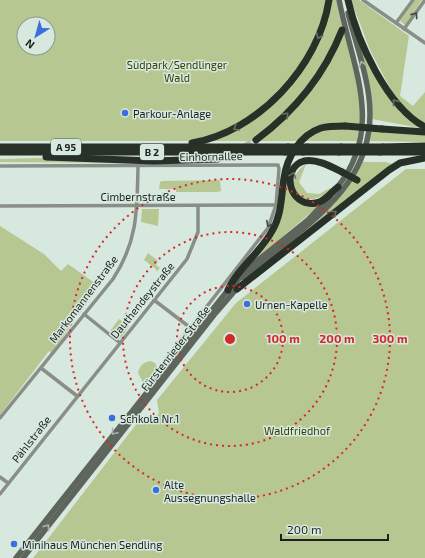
<svg xmlns="http://www.w3.org/2000/svg" width="425" height="558" font-family="'Exo 2',sans-serif">
	<style>
		.green { fill: #b7c791; fill-rule: evenodd }
		.lines { fill: none; stroke-linecap: round; stroke-linejoin: round }
		.motorway-tunnel { stroke: #b1c0b8; stroke-width: 7; stroke-dasharray: 7 3.5; stroke-linecap: butt }
		.minor { stroke: #898e88; stroke-width: 3.5 }
		.secondary { stroke: #5e655d; stroke-width: 5.5 }
		.motorway { stroke: #283127; stroke-width: 7 }
		.motorway-bridge { stroke: #283127; stroke-width: 7 }
		.oneway { stroke: #424743 }
		.oneway2 { stroke: #657167 }
		.oneway3 { stroke: #a7b4ab }
		.ring { fill: none; stroke: #d62828; stroke-width: 2; stroke-dasharray: 2 4 }
		.poi-dot { fill: #396fdf; stroke: #d7e8df; stroke-width: 1.5 }
		.labels { text-anchor: middle; dominant-baseline: central; stroke-width: 3; stroke-linejoin: round; paint-order: stroke }
		.shield { fill: #d7e8df; stroke: #535d58; stroke-width: 1 }
		.shield-label { font-size: 10px; font-weight: bold; fill: #1b211e }
		.park-label { font-size: 11px; fill: #344103; stroke: #d7e8df }
		.poi-label { font-size: 11px; fill: #1b211e; stroke: #d7e8df; text-anchor: start }
		.street-label { font-size: 11px; fill: #1b211e; stroke: #d7e8df }
		.centre { fill: #d62828; stroke: #d7e8df; stroke-width: 2 }
		.ring-label { font-size: 12px; text-anchor: middle; font-weight: bold; fill: #d62828; stroke: #d7e8df; stroke-width: 3; stroke-linejoin: round; paint-order: stroke }
	</style>
	<rect width="100%" height="100%" fill="#d7e8df"/>
	<g class="green">
		<path d="M0,0H336C342,33 356,65 360,99C361,113 359,127 357,141H0ZM24,24H48V48H24Z"/>
		<polygon points="351,0 359,0 409,36 400,96 413,106 425,92 425,124 398,103 370,50"/>
		<polygon points="415,0 422,0 405,25 400,21"/>
		<polygon points="359,48 363,48 391,101 401,113 420,128 372,119 372,104"/>
		<polygon points="371,126 425,134 425,142 369,141"/>
		<polygon points="38,158 125,163 0,162 0,159"/>
		<path d="M362,162H386L392,164L303,233C329,211 347,193 362,162Z"/>
		<path d="M306,164L299,182L307,193L319,194L330,188L332,189C301,216 278,183 306,164Z"/>
		<polygon points="406,169 425,169 425,558 33,558 138,422 151,424 159,413 157,400 236,303"/>
		<polygon points="220,180 221,191 217,192 176,192 176,189 159,189 160,182 162,181"/>
		<polygon points="287,186 291,195 321,204 255,260 254,259 272,235 286,187"/>
		<polygon points="142,209 159,209 158,226 141,222"/>
		<polygon points="0,226 44,254 61,271 68,264 99,286 78,316 76,313 73,323 53,351 51,353 49,351 0,415"/>
		<polygon points="148,253 158,261 156,265 160,268 156,272 156,269 144,260"/>
		<polygon points="119,319 129,326 120,339 110,331"/>
		<path d="M151,361L155,363L158,369L145,386L138,373C140,365 143,362 151,361Z"/>
	</g>
	<g class="lines">
		<polyline class="motorway-tunnel" points="217,159 229,156 256,140"/>
		<g class="minor">
			<polyline points="363,0 425,43"/>
			<polyline points="396,23 413,0"/>
			<polyline points="404,29 425,0"/>
			<polyline points="0,166 278,165 279,169 276,205 268,228 165,360 165,369"/>
			<polyline points="0,206 276,205"/>
			<polyline points="154,300 192,329"/>
			<polyline points="84,314 120,343"/>
			<polyline points="41,368 77,396"/>
			<path d="M0,418L113,279C138,241 137,210 138,166"/>
			<polyline points="0,477 8,483"/>
			<polyline points="0,494 187,259 198,232 198,206"/>
		</g>
		<g class="secondary">
			<path d="M336,189C386,128 352,67 339,0"/>
			<path d="M245,279C299,226 380,189 369,98C366,69 355,41 348,13"/>
			<polyline points="16,558 228,290 257,261 308,220 330,197"/>
			<polyline points="23,558 214,315 239,286"/>
		</g>
		<g class="motorway">
			<path d="M348,0C357,41 387,107 425,127"/>
			<polyline points="382,129 425,132"/>
			<path d="M256,140C295,111 324,76 342,30"/>
			<path d="M192,143C258,132 319,66 329,0"/>
			<polyline points="0,147 288,147"/>
			<polyline points="307,147 341,147"/>
			<polyline points="383,147 425,146"/>
			<polyline points="0,152 285,152"/>
			<polyline points="303,152 339,152"/>
			<polyline points="380,152 425,152"/>
			<polyline points="46,157 154,161 217,159"/>
			<path d="M338,187C331,192 326,201 316,203C289,208 280,168 304,161C316,158 332,167 342,172"/>
			<polyline points="237,289 389,170 400,163 425,158"/>
			<path d="M228,290C237,269 261,252 272,231C282,214 281,197 284,178C287,157 300,135 321,128C328,126 338,126 345,126"/>
		</g>
		<g class="motorway-bridge">
			<polyline points="345,126 382,129"/>
			<polyline points="288,147 307,147"/>
			<polyline points="341,147 383,147"/>
			<polyline points="285,152 303,152"/>
			<polyline points="339,152 380,152"/>
			<polyline points="342,172 357,180"/>
		</g>
	</g>
	<defs><path id="oneway-chevron" d="M-2-3.5L2.5 0L-2 3.5" fill="none" stroke-width="1.6" stroke-linecap="round" stroke-linejoin="round"/></defs>
	<g class="oneway">
		<use href="#oneway-chevron" transform="translate(415 15) rotate(-55)"/>
		<use href="#oneway-chevron" transform="translate(269 224) rotate(118)"/>
	</g>
	<g class="oneway2">
		<use href="#oneway-chevron" transform="translate(319 36) rotate(113)"/>
		<use href="#oneway-chevron" transform="translate(395 102) rotate(-127)"/>
		<use href="#oneway-chevron" transform="translate(286 115) rotate(-45)"/>
		<use href="#oneway-chevron" transform="translate(236 128) rotate(150)"/>
		<use href="#oneway-chevron" transform="translate(293 175) rotate(-69)"/>
		<use href="#oneway-chevron" transform="translate(334 213) rotate(-39)"/>
	</g>
	<g class="oneway3">
		<use href="#oneway-chevron" transform="translate(362 64) rotate(-106)"/>
		<use href="#oneway-chevron" transform="translate(114 432) rotate(130)"/>
		<use href="#oneway-chevron" transform="translate(47 527) rotate(-52)"/>
	</g>
	<g class="ring">
		<circle cx="230" cy="339" r="53"/>
		<circle cx="230" cy="339" r="107"/>
		<circle cx="230" cy="339" r="160"/>
	</g>
	<g class="poi-dot">
		<circle cx="125" cy="113" r="4"/>
		<circle cx="247" cy="304" r="4"/>
		<circle cx="112" cy="418" r="4"/>
		<circle cx="156" cy="490" r="4"/>
		<circle cx="14" cy="544" r="4"/>
	</g>
	<g class="labels">
		<g class="shield">
			<rect x="51" y="139" width="30" height="16" rx="3"/>
			<rect x="140" y="144" width="24" height="16" rx="3"/>
		</g>
		<g class="shield-label">
			<text x="66" y="147">A 95</text>
			<text x="152" y="152">B 2</text>
		</g>
		<g class="park-label">
			<text x="177" y="64">Südpark/Sendlinger<tspan x="177" dy="13">Wald</tspan></text>
			<text x="297" y="430">Waldfriedhof</text>
		</g>
		<g class="poi-label">
			<text x="133" y="113">Parkour-Anlage</text>
			<text x="255" y="304">Urnen-Kapelle</text>
			<text x="120" y="418">Schkola Nr.1</text>
			<text x="164" y="484">Alte<tspan x="164" dy="13">Aussegnungshalle</tspan></text>
			<text x="22" y="544">Minihaus München Sendling</text>
		</g>
		<g class="street-label">
			<text transform="translate(211 156) rotate(-1)">Einhornallee</text>
			<text x="138" y="196">Cimbernstraße</text>
			<text transform="translate(83 299) rotate(-53)">Markomannenstraße</text>
			<text transform="translate(142 300) rotate(-51)">Dauthendeystraße</text>
			<text transform="translate(175 348) rotate(-52)">Fürstenrieder Straße</text>
			<text transform="translate(31 439) rotate(-52)">Pählstraße</text>
		</g>
	</g>
	<circle cx="230" cy="339" r="6" class="centre"/>
	<g class="ring-label">
		<text x="283" y="343">100 m</text>
		<text x="337" y="343">200 m</text>
		<text x="390" y="343">300 m</text>
	</g>
	<g transform="translate(36 36) rotate(217)"><circle r="19" fill="#d7e8df" stroke="#8c9892"/>
	<path d="M0-3L7 15L0 10L-7 15Z" fill="#396fdf"/>
	<text y="-6" font-size="11" font-weight="bold" text-anchor="middle" fill="#1b211e">N</text>
	</g>
	<path d="M281 534v6h107v-6" fill="none" stroke="#1b211e" stroke-width="2"/>
	<text x="287" y="534" font-size="12" fill="#1b211e" stroke="#d7e8df" stroke-width="3" paint-order="stroke">200 m</text>
</svg>
